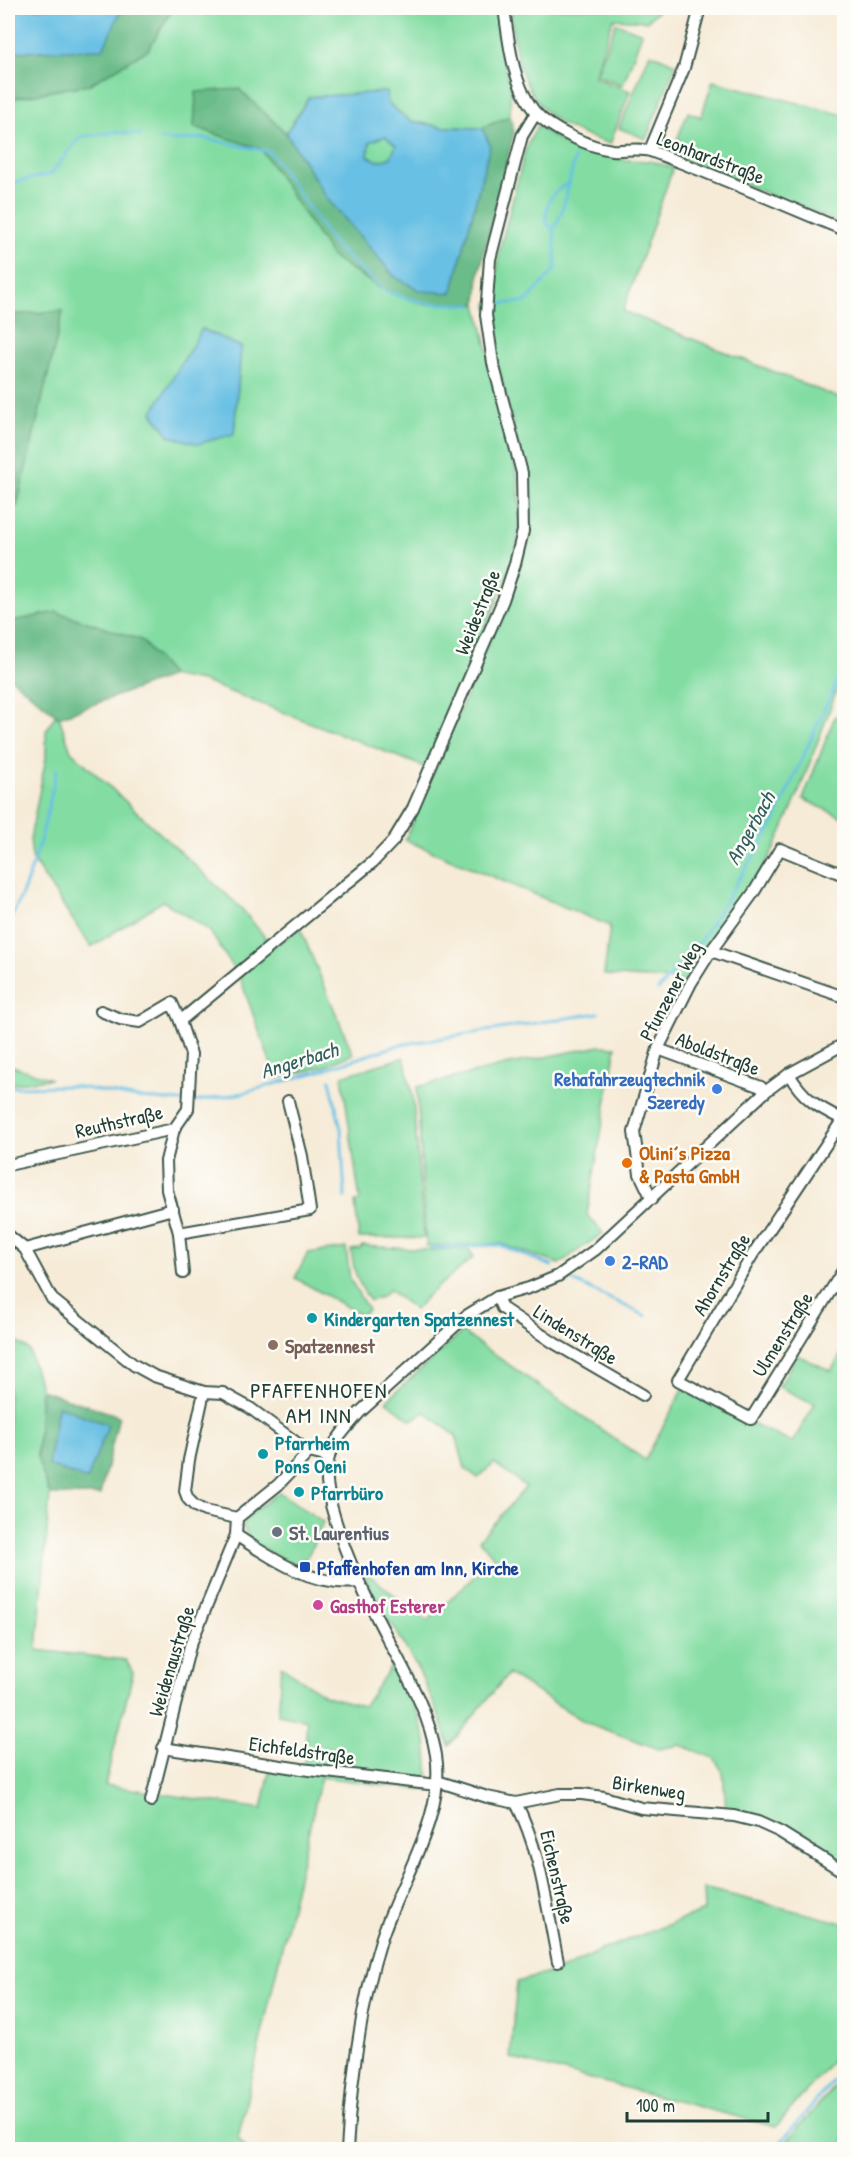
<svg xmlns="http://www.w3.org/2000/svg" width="852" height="2157" font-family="'Patrick Hand',sans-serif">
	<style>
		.green { fill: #83dda3; stroke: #518d6c; stroke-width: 1.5; fill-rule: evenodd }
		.forest { fill: #6abc89; stroke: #447c5e; stroke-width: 1.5 }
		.water { fill: #67c0e4; stroke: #437e8c; stroke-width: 1.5; fill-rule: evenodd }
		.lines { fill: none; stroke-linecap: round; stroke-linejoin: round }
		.stream { stroke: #67c0e4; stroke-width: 3 }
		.minor-casing { stroke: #3f574c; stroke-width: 14 }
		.minor { stroke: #fff; stroke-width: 10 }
		.shop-dot { fill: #3f7fe0; stroke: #fdfcf7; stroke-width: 2 }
		.food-dot { fill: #e8710a; stroke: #fdfcf7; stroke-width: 2 }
		.culture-dot { fill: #0f9aa8; stroke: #fdfcf7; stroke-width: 2 }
		.education-dot { fill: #8d6e63; stroke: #fdfcf7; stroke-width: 2 }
		.worship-dot { fill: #6b7280; stroke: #fdfcf7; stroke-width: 2 }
		.transit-dot { fill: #1a4fb4; stroke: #fdfcf7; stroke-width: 2 }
		.hotel-dot { fill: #d1479c; stroke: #fdfcf7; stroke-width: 2 }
		.labels { text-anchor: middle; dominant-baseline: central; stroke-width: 5; stroke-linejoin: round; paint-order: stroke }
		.street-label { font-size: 20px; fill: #1f3d34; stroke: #fdfcf7 }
		.shop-label { font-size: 20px; font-weight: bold; fill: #366cbe; stroke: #fdfcf7; text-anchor: end }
		.food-label { font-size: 20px; font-weight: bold; fill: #c56008; stroke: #fdfcf7; text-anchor: start }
		.culture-label { font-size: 20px; font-weight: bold; fill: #0d838f; stroke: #fdfcf7; text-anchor: start }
		.education-label { font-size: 20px; font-weight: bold; fill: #785e54; stroke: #fdfcf7; text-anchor: start }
		.worship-label { font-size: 20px; font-weight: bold; fill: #5b616d; stroke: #fdfcf7; text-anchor: start }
		.transit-label { font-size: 20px; font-weight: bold; fill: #164399; stroke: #fdfcf7; text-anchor: start }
		.hotel-label { font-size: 20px; font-weight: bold; fill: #b23c85; stroke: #fdfcf7; text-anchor: start }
		.water-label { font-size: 21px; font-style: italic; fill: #315e60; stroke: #fdfcf7 }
		.quarter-label { font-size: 22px; letter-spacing: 1.5px; fill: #1f3d34; stroke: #fdfcf7 }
	</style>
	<rect width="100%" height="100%" fill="#fdfcf7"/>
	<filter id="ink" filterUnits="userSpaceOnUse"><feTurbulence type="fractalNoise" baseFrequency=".0167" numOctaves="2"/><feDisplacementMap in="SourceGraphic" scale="12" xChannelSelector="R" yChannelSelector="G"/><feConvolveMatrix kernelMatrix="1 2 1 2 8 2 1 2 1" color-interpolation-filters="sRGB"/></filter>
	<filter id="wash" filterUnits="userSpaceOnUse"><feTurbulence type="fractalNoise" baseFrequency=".008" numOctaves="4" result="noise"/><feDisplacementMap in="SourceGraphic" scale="24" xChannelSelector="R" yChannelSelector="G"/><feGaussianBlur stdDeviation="1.35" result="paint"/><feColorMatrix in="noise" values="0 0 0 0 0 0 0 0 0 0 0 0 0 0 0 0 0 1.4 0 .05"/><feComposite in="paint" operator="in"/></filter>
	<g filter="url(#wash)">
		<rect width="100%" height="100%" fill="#f6ebd7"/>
		<g class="green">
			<path d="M173,8H499L503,59L511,88L510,116L482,128L442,127L410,121L388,103L386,92L309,97L286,133L239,89L194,127L261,149L333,257L424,304H477L518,480L520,510L517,543L509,570L488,623L425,767L202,681L172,676L140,640L57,612L8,622V504L16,506L63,311L8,315V99L90,84L148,50ZM203,329L241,347L234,434Z"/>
			<path d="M511,8H661L647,21L613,19L594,77L630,91L610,144C593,138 575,133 559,122C521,96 513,50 511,8Z"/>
			<polygon points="616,23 642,33 623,85 596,75"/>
			<polygon points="650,53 676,64 646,139 619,128"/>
			<polygon points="713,81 844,115 844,225 671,155 688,112 701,117"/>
			<path d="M537,126L573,149L626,160L651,161L673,168L623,311L844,400V671L797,797L775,847L753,886L707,947L686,981L604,975L610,926L405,840L513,585C519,565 526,544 528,523C532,496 524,467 517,441C506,395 491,349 488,302L494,303L499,252L526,148Z"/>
			<polygon points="385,135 396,146 390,158 378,161 368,156 370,141"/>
			<polygon points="56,714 59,717 71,751 241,908 273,947 300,928 353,1054 325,1066 276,1078 240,978 209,930 163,901 91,947 32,859 30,839 46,758 46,731"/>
			<polygon points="835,716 844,720 844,818 803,799"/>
			<polygon points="600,1046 616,1047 587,1214 603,1233 559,1264 502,1244 426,1246 417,1087 505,1065"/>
			<polygon points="404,1057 413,1097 424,1238 359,1238 355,1202 360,1201 342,1076"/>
			<polygon points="8,1063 9,1065 51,1079 8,1084"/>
			<path d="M362,1246L431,1250L468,1248L474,1257L428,1295L415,1310L389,1290L383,1296L370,1301C357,1282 354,1273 351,1250L360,1249Z"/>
			<polygon points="346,1248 350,1279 368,1310 361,1315 295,1278 308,1253"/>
			<path d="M462,1332L645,1460L683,1389L792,1443L815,1404L779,1387L797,1355L831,1371L844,1350V1868C809,1845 770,1811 726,1809L723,1772L714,1758L680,1745L659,1749L587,1723L508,1674L449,1746L442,1723L420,1673L394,1627L386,1619L361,1569L428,1621L494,1557L479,1540L526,1487L494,1463L478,1478L465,1468L456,1436L425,1412L411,1420L386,1401Z"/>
			<polygon points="8,1336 29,1350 41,1390 37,1457 50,1495 37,1650 126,1660 133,1673 105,1785 262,1809 270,1770 303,1774 307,1720 278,1714 281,1666 326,1696 364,1706 394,1662 417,1712 426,1740 430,1791 321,1777 238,2138 247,2149 8,2149"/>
			<polygon points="279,1492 323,1522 307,1558 291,1565 252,1542 243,1526 249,1515"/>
			<polygon points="703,1888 844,1923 844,2046 776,2127 510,2058 517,1982 566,1968 599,1951 704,1911"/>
			<polygon points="844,2075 844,2149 780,2149"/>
		</g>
		<g class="forest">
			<polygon points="122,8 173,8 148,50 90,84 8,99 8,52 102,49"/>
			<polygon points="239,89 286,133 327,198 395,277 452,293 490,145 482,128 510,116 514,132 479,273 477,304 424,304 386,292 332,257 261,149 194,127 196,92"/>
			<polygon points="63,311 17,506 8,504 8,315"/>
			<polygon points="57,612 141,640 172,676 59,717 8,676 8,622"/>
			<polygon points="41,1390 119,1416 100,1495 50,1495 37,1457"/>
		</g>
		<g class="water">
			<polygon points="8,8 122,8 103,49 8,52"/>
			<path d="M386,92L388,103L410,121L442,127L482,128L490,145L452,293L421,291L395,277L327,198L286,133L309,97ZM385,136L396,146L390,158L378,161L368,156L370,142Z"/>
			<polygon points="202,329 241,347 234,434 198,444 170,436 152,413"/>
			<polygon points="58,1406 108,1425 87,1480 48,1465"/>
		</g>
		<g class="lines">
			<g class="stream">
				<polyline points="159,139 175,141 203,138 270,152 335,246 386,292 425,303 473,305"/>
				<polyline points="8,184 51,174 80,137 116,132 141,135"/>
				<path d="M553,229L546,223C546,201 550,194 568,183"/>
				<polyline points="496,304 526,302 556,268 554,229 562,211 575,158"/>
				<path d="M8,924C34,875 46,821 57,768"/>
				<polyline points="658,990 699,943 771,828 844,666"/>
				<polyline points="330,1080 341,1129 345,1197"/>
				<polyline points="8,1087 74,1086 138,1098 194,1102 243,1093 316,1072 399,1045 598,1013"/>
				<polyline points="430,1248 500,1245 552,1266"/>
				<polyline points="567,1278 646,1316"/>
				<polyline points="774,2150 844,2068"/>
			</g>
		</g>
	</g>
	<g filter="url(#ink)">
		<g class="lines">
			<g class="minor-casing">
				<g id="minor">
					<path d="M504,8C509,43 512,83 535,112C550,129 589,147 612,150C625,151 641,147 653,152C718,176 781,204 844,230"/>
					<polyline points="650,150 684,68 700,8"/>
					<polyline points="711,951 844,997"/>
					<polyline points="101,1011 120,1019 140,1022 172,1003 180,1021 191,1054 188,1109 174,1129 166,1161 167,1190 179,1233 183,1273"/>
					<polyline points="180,1021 373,862 393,841 413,808 503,600 515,564 523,531 522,473 493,363 486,315 490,259 522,136 536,113"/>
					<polyline points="658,1049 761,1087 765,1092"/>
					<path d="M789,1074C803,1099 819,1108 844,1120"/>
					<polyline points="843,1119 753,1254 678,1380 751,1419 844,1269"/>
					<polyline points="8,1165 174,1129"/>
					<polyline points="652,1199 640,1174 634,1132 658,1049 691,983 711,951 754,892 780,849 844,875"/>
					<polyline points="179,1233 310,1210 302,1156 288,1101"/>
					<polyline points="8,1235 25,1249 52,1299 134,1365 154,1376 204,1392 223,1393 250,1408 309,1452 329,1457"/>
					<polyline points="25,1249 173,1209"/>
					<polyline points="497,1297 502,1308 554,1343 643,1395"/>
					<polyline points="204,1392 189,1460 185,1491 188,1499 195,1506 205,1511 237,1518"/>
					<path d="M236,1535C272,1559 313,1587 358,1582"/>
					<polyline points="163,1748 301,1769 437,1785"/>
					<polyline points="437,1781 487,1797 516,1803 560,1794 582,1794 604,1797 641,1808 734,1816 758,1822 780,1832 844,1872"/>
					<polyline points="151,1801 190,1646 236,1535 237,1518 278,1485 309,1452"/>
					<path d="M516,1803C541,1851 547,1909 558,1962"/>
					<path d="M347,2150C351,2078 360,2008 381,1940C399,1882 446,1817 436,1755C430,1716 410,1681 392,1647C370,1605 348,1564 335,1519C329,1500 323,1476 329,1456C335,1439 349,1425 360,1412L466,1316L497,1297L529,1288L558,1276L595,1250L765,1092L789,1074L844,1044"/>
				</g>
			</g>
			<use href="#minor" class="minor"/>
		</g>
	</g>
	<g class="shop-dot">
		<circle cx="717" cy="1089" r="6"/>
		<circle cx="610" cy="1261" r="6"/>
	</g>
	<circle class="food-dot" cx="627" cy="1163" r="6"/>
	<g class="culture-dot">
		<circle cx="312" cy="1318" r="6"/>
		<circle cx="263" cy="1454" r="6"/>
		<circle cx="299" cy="1492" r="6"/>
	</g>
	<circle class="education-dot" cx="273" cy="1345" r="6"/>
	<circle class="worship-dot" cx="277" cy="1532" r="6"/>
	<rect class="transit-dot" x="299" y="1561" width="12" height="12" rx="3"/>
	<circle class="hotel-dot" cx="318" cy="1605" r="6"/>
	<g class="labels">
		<g class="street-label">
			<text transform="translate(711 157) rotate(21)">Leonhardstraße</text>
			<text transform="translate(477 612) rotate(-68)">Weidestraße</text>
			<text transform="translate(670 991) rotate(-62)">Pfunzener Weg</text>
			<text transform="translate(718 1053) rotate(21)">Aboldstraße</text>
			<text transform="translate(119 1121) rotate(-13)">Reuthstraße</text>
			<text transform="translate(721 1274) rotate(-59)">Ahornstraße</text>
			<text transform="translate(576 1334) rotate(32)">Lindenstraße</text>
			<text transform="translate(782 1334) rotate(-58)">Ulmenstraße</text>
			<text transform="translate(171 1661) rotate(-73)">Weidenaustraße</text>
			<text transform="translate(302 1750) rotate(8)">Eichfeldstraße</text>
			<text transform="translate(649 1787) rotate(9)">Birkenweg</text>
			<text transform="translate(558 1877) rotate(77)">Eichenstraße</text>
		</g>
		<g class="shop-label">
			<text x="705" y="1078">Rehafahrzeugtechnik<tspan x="705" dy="23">Szeredy</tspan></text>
			<text x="622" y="1261" text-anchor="start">2-RAD</text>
		</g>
		<g class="food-label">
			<text x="639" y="1152">Olini´s Pizza<tspan x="639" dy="23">&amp; Pasta GmbH</tspan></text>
		</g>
		<g class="culture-label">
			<text x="324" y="1318">Kindergarten Spatzennest</text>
			<text x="275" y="1442">Pfarrheim<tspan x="275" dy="23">Pons Oeni</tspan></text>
			<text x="311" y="1492">Pfarrbüro</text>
		</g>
		<g class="education-label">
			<text x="285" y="1345">Spatzennest</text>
		</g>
		<g class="worship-label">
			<text x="289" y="1532">St. Laurentius</text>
		</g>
		<g class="transit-label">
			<text x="317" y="1567">Pfaffenhofen am Inn, Kirche</text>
		</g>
		<g class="hotel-label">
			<text x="330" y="1605">Gasthof Esterer</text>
		</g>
		<g class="water-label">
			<text transform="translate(750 828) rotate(-61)">Angerbach</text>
			<text transform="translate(299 1060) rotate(-17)">Angerbach</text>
		</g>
		<g class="quarter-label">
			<text x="319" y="1390">PFAFFENHOFEN<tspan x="319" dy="25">AM INN</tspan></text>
		</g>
	</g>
	<rect width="852" height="2157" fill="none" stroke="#fdfcf7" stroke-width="30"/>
	<path d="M627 2112v9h141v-9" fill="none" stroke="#1f3d34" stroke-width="3"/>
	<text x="636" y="2112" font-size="18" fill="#1f3d34" stroke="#fdfcf7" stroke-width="4.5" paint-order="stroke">100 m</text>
</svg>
